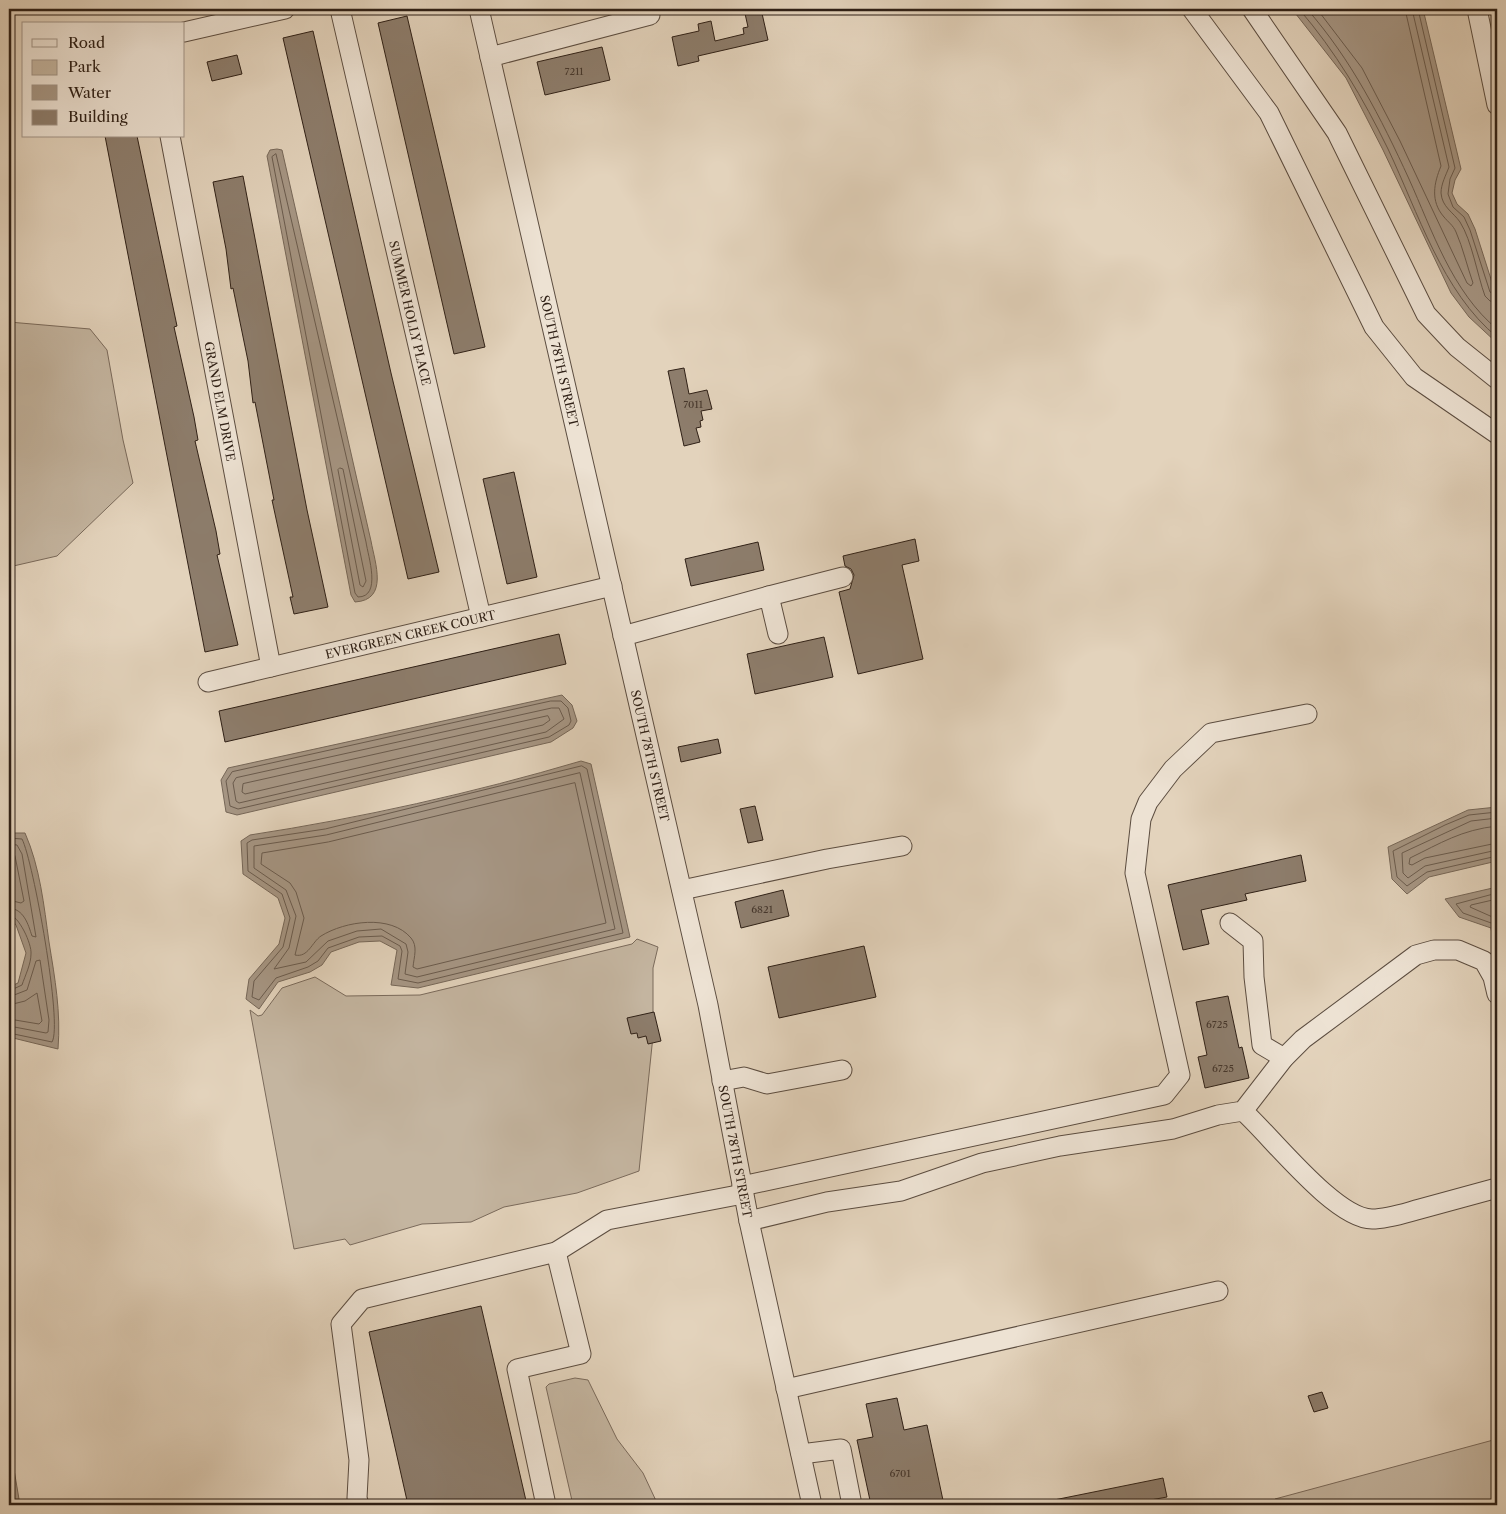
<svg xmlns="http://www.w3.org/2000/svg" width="1506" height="1514" font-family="'Libre Caslon Text',serif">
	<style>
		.green { fill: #c4b5a0; stroke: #7a6a5b }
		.water { fill: #a69684; stroke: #766758 }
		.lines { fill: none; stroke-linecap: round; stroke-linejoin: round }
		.shore { stroke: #6a5b4d; stroke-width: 1 }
		.building { fill: #8d7d6c; stroke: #2f2016 }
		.minor-casing { stroke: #5c4d40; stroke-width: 21 }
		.minor { stroke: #ede2d3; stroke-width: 19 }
		.labels { text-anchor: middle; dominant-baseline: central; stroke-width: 4; stroke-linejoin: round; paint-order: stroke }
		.number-label { font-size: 10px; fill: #46372c }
		.street-label { font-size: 12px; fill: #2f2016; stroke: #ede2d3 }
	</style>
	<rect width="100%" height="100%" fill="#e3d3bc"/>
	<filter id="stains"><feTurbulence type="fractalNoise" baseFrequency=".004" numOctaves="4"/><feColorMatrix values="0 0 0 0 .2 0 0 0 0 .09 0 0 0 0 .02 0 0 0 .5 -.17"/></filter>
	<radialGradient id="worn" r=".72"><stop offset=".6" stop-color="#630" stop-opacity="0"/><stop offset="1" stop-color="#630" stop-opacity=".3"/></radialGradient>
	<g class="green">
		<polygon points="9,322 90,329 107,350 123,440 133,483 57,556 9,567"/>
		<polygon points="637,939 658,947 653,968 653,1036 639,1171 577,1193 504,1207 471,1222 422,1224 350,1245 345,1239 294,1249 250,1010 258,1016 262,1015 282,988 315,977 346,996 420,995 632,944"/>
		<polygon points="575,1378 588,1380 617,1439 643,1473 658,1505 573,1505 546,1387 549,1384"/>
		<polygon points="1497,1439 1497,1505 1276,1505 1275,1499"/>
	</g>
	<g class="water">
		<polygon points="1292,9 1423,9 1461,169 1455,180 1452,193 1457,204 1468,214 1475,229 1497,298 1497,343 1469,317 1451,293 1383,150 1346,78"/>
		<path d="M277,149L282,150L371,541C375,563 389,600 355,602L351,595L267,156L270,150Z"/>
		<polygon points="562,695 572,705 577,721 573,728 551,742 237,815 226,812 221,780 228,768"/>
		<path d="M581,761L591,764L630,937L418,988L391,985L397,950L380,941L359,942L331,952L322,965L310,972L278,982L259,1009L246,999L249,979L279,944L285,918L278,898L243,874L241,841L250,835C361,818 473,793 581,761Z"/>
		<polygon points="1497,807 1497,861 1429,877 1407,894 1392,879 1388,847 1468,810"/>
		<path d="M9,833H25C40,867 44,906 49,942C55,979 61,1012 58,1049L9,1037V987L18,983L26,953L16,925L9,917Z"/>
		<polygon points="1497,887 1497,968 1491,928 1459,917 1445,899"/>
		<polygon points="9,1440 20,1505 9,1505"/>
	</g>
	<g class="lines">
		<g class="shore">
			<path d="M1299,9C1336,52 1363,98 1388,149C1418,212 1442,292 1497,337"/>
			<path d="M1307,9C1351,59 1381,118 1409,179C1432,230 1452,292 1497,329"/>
			<path d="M1317,9L1362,68L1400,141L1467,283L1471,286L1473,283C1467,266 1463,248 1456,232C1453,225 1448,222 1444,217C1430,201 1434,183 1441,166L1405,9"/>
			<path d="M1412,9L1449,167C1446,175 1441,184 1441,193C1442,207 1453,212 1460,222C1472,241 1477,274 1485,296L1490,301L1497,302"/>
			<polyline points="1418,9 1455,168 1450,179 1448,194 1453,207 1464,217 1470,230 1490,292 1497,296"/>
			<path d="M276,154L366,542C368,556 382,597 358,597L355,593L272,157Z"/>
			<polygon points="340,468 343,469 366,581 363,587 360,585 338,470"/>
			<polygon points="551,701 561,701 568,708 571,721 569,725 549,737 238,809 230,806 226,781 232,772"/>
			<polygon points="552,708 559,708 564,719 546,732 239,803 236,801 233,783 236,778"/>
			<polygon points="548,716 550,720 543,725 245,794 242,792 243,784"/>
			<polygon points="582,766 587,769 623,933 418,983 398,979 402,951 400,946 382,936 359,937 328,948 318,961 308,967 276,978 259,1000 252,997 254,981 283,947 290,918 282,894 248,871 247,843 252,840 325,829"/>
			<polygon points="580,773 615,929 417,977 405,974 408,952 406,944 381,929 357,931 328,941 306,962 274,969 289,948 296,916 286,890 254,868 254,846 326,835"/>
			<path d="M575,783L606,923L417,969L413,967C414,957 418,946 411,938C391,914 345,921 321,936C312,942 308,958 295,955L304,918L296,892L290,883L261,864L262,853L328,842Z"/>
			<polyline points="1497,812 1469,815 1445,825 1393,851 1397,877 1407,886 1427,872 1497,856"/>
			<polyline points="1497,818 1471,821 1402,853 1403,873 1408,878 1425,866 1497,850"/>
			<path d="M1497,826C1461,830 1441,843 1410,858L1409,864L1412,865L1425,858L1497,843"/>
			<path d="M9,838L22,839C33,860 63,1025 52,1042L9,1033"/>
			<path d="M9,844L17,845L22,854L36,937L32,936C28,924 24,909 9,908"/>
			<polyline points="9,852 13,852 15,856 24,901 21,903 9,900"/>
			<polyline points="1497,893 1456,904 1463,913 1494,924 1497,939"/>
			<polyline points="1497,899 1471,905 1470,907 1497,919"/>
			<path d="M9,914C19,916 32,944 31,954C31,964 25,976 22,985L9,991"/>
			<polyline points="9,997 27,990 36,961 40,960 49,1020 48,1032 46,1033 9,1026"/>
			<polyline points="9,1005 25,1001 37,993 42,1021 39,1024 9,1019"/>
		</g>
	</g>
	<g class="building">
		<polygon points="744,9 761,9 768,40 698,56 699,61 678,66 672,37 699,31 698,24 711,21 715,41 744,34 743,28 748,27"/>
		<polygon points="407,16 485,347 454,354 378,23"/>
		<polygon points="313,31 391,373 439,572 408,579 283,38"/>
		<polygon points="602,47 610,80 545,95 537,62"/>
		<polygon points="237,55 242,74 212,81 207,62"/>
		<polygon points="105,136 137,136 177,326 174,327 194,417 198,440 195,441 216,531 220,554 217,555 238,645 205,652"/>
		<polygon points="243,176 307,510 328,607 294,614 290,597 293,597 272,500 274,500 255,402 253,403 248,361 233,288 231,289 226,249 213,182"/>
		<polygon points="684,368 689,394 707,390 712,409 701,411 703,420 700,421 701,427 696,428 700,442 684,446 668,371"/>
		<polygon points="514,472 537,577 507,584 483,479"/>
		<polygon points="915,539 919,561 902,565 923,659 858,674 839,592 850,589 854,575 851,569 845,566 843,556"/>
		<polygon points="758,542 764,570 691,586 685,559"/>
		<polygon points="559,634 566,664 225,742 219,711"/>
		<polygon points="824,637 833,677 755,694 747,654"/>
		<polygon points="718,739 721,753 681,762 678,747"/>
		<polygon points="755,806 763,840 748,843 740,809"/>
		<polygon points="1301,855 1306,881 1245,894 1247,900 1201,910 1209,944 1183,950 1168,885"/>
		<polygon points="783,890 789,916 741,928 735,902"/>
		<polygon points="864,946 876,997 779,1018 768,967"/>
		<polygon points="1228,996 1239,1048 1242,1047 1249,1078 1205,1088 1198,1057 1207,1055 1196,1002"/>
		<polygon points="654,1012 661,1041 648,1044 646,1036 638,1038 637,1033 631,1034 627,1018"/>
		<polygon points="481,1306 527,1505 408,1505 369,1332"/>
		<polygon points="1322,1392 1328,1408 1314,1412 1308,1396"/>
		<polygon points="897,1398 904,1430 927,1425 944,1505 871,1505 857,1440 873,1437 866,1404"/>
		<polygon points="1163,1478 1167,1497 1123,1505 1055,1505 1054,1500"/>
	</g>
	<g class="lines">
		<g class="minor-casing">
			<g id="minor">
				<path id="s1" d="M340,9L481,617"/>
				<path id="s2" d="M479,9L708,1005L749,1221L812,1505"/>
				<polyline points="1192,9 1269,113 1374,327 1414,377 1497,434"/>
				<polyline points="1252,9 1337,133 1426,314 1457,347 1497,379"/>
				<polyline points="1477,9 1497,105"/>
				<polyline points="184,32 285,9"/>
				<polyline points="490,57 650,15 648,9"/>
				<path id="s3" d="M170,136L271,667"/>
				<polyline points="769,596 843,577"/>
				<polyline points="623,636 769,596 778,634"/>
				<path id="s4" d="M208,682L612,586"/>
				<polyline points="682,890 827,859 902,846"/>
				<polyline points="1230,923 1253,941 1254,977 1262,1045 1284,1058"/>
				<polyline points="722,1081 744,1077 767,1084 842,1070"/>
				<path d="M1243,1111C1271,1136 1335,1219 1372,1219C1388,1219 1405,1213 1420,1209C1446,1202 1472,1195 1497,1188"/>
				<polyline points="742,1186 1164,1095 1180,1075 1135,873 1141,819 1148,802 1173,769 1211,733 1307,714"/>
				<polyline points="749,1221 827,1202 901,1191 982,1163 1060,1146 1173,1129 1218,1115 1243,1111 1284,1058 1303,1039 1416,955 1434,950 1458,950 1484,961 1493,977 1497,994"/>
				<polyline points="786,1389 1218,1291"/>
				<polyline points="801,1454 841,1449 852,1505"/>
				<polyline points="359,1505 357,1498 359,1460 341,1324 362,1299 556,1252 607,1220 743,1194"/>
				<polyline points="546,1505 517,1369 581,1354 556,1252"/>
			</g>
		</g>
		<use href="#minor" class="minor"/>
	</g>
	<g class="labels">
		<g class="number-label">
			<text x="574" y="71">7211</text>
			<text x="693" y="404">7011</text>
			<text x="762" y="909">6821</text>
			<text x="1217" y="1024">6725</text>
			<text x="1223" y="1068">6725</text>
			<text x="900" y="1473">6701</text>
		</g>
		<g class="street-label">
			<text stroke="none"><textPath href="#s1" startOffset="312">SUMMER HOLLY PLACE</textPath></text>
			<text stroke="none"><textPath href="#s2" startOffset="361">SOUTH 78TH STREET</textPath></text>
			<text stroke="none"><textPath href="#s3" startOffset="270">GRAND ELM DRIVE</textPath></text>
			<text stroke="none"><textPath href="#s4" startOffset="208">EVERGREEN CREEK COURT</textPath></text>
			<text stroke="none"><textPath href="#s2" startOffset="766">SOUTH 78TH STREET</textPath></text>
			<text stroke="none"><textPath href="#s2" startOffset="1171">SOUTH 78TH STREET</textPath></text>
		</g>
	</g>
	<rect width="1506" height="1514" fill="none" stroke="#e3d3bc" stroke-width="30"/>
	<rect x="10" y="10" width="1486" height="1494" fill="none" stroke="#2f2016" stroke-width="2.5"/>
	<rect x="15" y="15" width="1476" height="1484" fill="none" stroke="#2f2016"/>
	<rect x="22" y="22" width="162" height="115" fill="#ede2d3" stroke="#a19487"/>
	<rect x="32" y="39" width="25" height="8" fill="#ede2d3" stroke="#a19487"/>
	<text x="68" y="48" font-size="15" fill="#2f2016">Road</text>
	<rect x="32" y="60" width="25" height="15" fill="#c4b5a0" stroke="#a19487"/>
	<text x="68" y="72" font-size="15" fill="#2f2016">Park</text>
	<rect x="32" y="85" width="25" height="15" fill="#a69684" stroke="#a19487"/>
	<text x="68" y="98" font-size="15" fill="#2f2016">Water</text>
	<rect x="32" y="110" width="25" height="15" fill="#8d7d6c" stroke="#a19487"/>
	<text x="68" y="122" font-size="15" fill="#2f2016">Building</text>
	<rect width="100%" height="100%" filter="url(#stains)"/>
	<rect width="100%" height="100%" fill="url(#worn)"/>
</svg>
